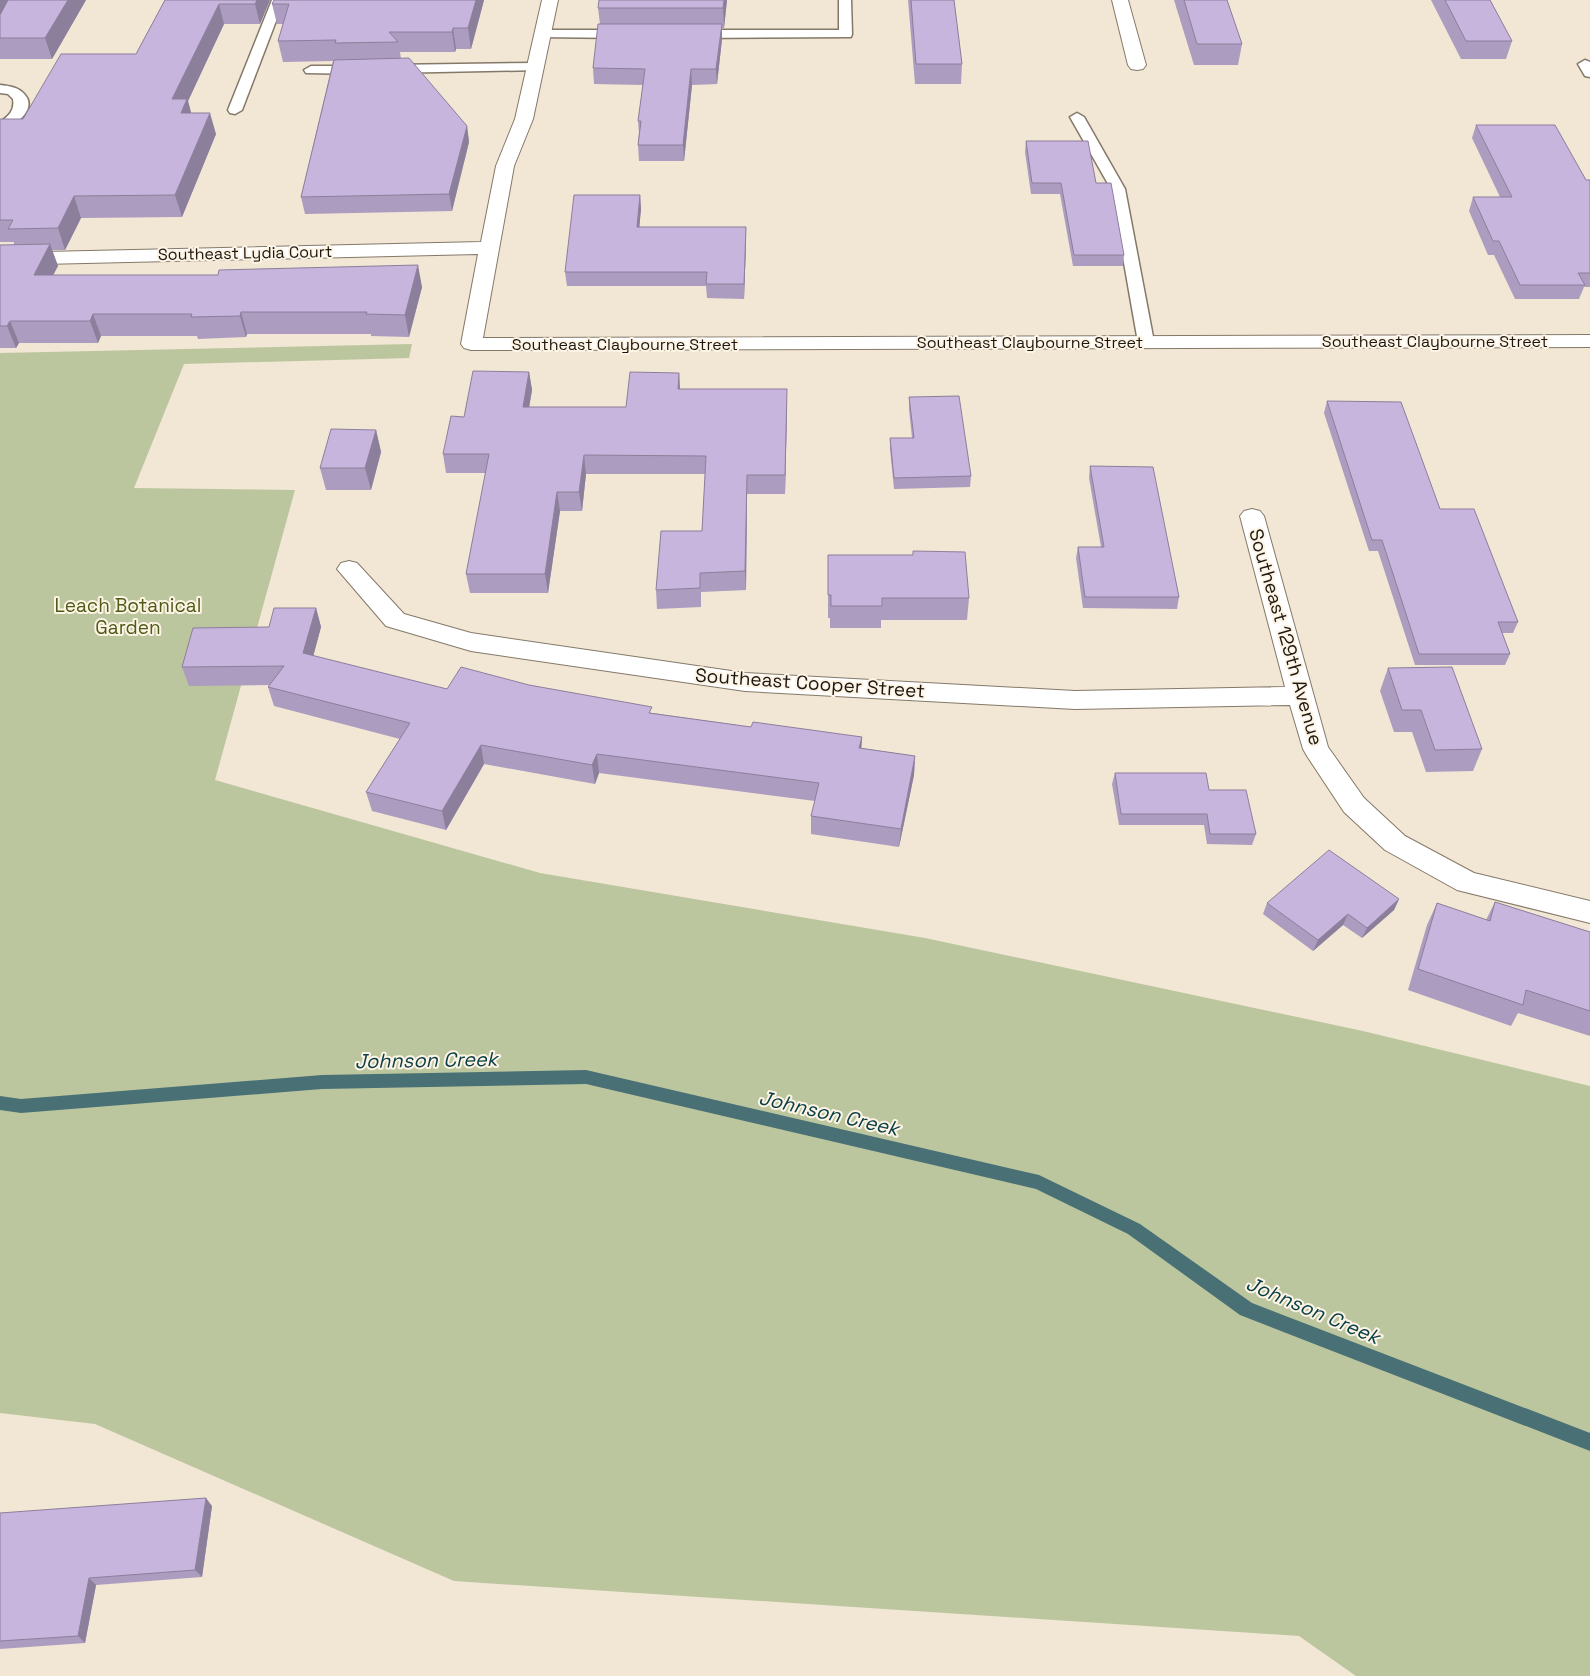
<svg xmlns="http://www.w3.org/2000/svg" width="1590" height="1676" font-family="'Space Grotesk',sans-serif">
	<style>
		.green { fill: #bbc69f }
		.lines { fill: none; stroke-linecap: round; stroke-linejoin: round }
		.stream { fill: #497075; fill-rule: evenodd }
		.service-casing { stroke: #847969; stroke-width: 3 }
		.minor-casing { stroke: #847969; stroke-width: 2 }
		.service { fill: #fff; fill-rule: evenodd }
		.minor { fill: #fff; fill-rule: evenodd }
		.wall { fill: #ac9cbf }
		.shaded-wall { fill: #8c7f9b }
		.building { fill: #c8b5de; stroke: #8c7f9b }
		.labels { text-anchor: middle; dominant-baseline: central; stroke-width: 4; stroke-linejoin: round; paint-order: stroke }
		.far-street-label { font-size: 16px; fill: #1b1710; stroke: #fef4e5 }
		.park-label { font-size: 19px; fill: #4d5b18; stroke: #fef4e5 }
		.street-label { font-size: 19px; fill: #1b1710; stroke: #fef4e5 }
		.water-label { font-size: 20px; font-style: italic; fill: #0a4048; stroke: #fef4e5 }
	</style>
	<rect width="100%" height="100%" fill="#f2e6d4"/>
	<polygon class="green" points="412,344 409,358 184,364 134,488 295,490 215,780 540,873 925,938 1363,1031 1590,1086 1590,1676 1356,1676 1299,1636 454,1581 95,1424 0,1413 0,353"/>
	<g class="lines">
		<polygon class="stream" points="586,1070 1039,1175 1140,1224 1252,1303 1590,1433 1590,1451 1240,1315 1128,1234 1036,1189 586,1084 322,1089 21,1113 0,1110 0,1096 21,1099 322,1075"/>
		<g class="service-casing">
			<g id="service">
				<polygon points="272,0 284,0 242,110 235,114 230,113 228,110"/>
				<polygon points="839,0 851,0 852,34 851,37 693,38 687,34 693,30 839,30"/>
				<polygon points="543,30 625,30 631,34 625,38 538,37 537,34 538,31"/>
				<polygon points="1585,60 1590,62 1590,77 1585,76 1578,64"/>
				<polygon points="535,63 542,67 540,70 390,73 383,69 390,65"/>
				<polygon points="311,66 360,66 367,70 360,74 306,73 304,70"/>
				<path d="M0,85C9,86 19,87 25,95C38,110 12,128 0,131V122C9,116 15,110 13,99L8,94L0,93Z"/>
				<polygon points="1077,113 1084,117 1125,189 1154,342 1152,345 1140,345 1138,342 1111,189 1070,117"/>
			</g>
		</g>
		<g class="minor-casing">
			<g id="minor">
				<polygon points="542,0 558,0 533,119 514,166 483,338 1590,335 1590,347 471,350 464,348 461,344 478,254 0,265 0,253 481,242 496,166 515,119"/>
				<polygon points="1112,0 1128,0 1146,65 1143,69 1137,70 1131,69 1128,65"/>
				<polygon points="1252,509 1260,511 1264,516 1328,747 1364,798 1405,836 1474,873 1590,901 1590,923 1457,890 1385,850 1344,812 1307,756 1303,749 1290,705 1075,709 745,691 471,651 386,626 337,569 341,563 349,561 357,563 404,614 471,633 745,673 1075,691 1285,687 1240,516 1244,511"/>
			</g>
		</g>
		<use href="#service" class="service"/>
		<use href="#minor" class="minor"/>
	</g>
	<g class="wall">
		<polygon points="0,0 86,0 52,59 0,59"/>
		<polygon points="165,0 270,0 260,24 224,24 188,101 191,113 216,134 182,217 81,218 65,250 52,250 58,266 53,275 422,287 409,337 371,336 371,334 247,334 246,337 198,339 197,336 101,336 98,343 19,343 16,348 0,348 0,245 14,245 14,242 0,242 0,119 23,119 136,54"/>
		<polygon points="274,0 484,0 471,49 456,49 455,52 400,52 401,59 467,126 469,142 452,211 305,214 301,197 333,61 283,62 278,41 283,24 277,24 272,4"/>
		<polygon points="727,0 724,28 722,28 722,39 717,84 692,85 684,161 639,161 638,145 639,133 638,121 643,85 594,84 593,68 600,24 598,8"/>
		<polygon points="908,0 954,0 962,64 961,84 915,84"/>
		<polygon points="1174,0 1227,0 1242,44 1238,65 1194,65"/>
		<polygon points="1431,0 1490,0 1512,41 1506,59 1461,59"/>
		<polygon points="1476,125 1586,180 1590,180 1590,287 1584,287 1579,299 1515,299 1494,255 1488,255 1469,211 1473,197 1500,197 1472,138"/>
		<polygon points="1026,141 1096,183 1124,255 1123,266 1073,266 1060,194 1031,194 1025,152"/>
		<polygon points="640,195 641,209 639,227 746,227 746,242 744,299 707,298 706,286 567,286 565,272"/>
		<polygon points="529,372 532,390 529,407 626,407 679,373 680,389 787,407 785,494 747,494 746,590 701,592 701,607 657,609 656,590 702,531 705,474 586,474 582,511 560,511 548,593 470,593 466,574 486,473 446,473 443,454 464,417"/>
		<polygon points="909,397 971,476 970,487 894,489 890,449 890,438 912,438 909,409"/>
		<polygon points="1327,401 1440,509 1518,622 1513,633 1502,633 1510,654 1505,665 1415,665 1378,551 1369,551 1324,413"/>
		<polygon points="376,430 381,452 371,490 326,490 320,468"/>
		<polygon points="1090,466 1179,597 1177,609 1083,608 1076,558 1078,547 1101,547 1089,478"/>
		<polygon points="913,551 969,598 967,620 881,620 881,628 830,628 830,618 828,618 828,555 913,555"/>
		<polygon points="316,608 321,627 313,656 447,689 529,685 652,713 751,727 862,737 861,748 915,756 914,775 899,847 811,834 811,816 815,801 599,773 595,784 484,764 446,830 372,811 366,792 400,739 274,706 268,687 269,685 189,686 182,667 269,627"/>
		<polygon points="1388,668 1482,749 1473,771 1426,772 1412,732 1394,732 1380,691"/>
		<polygon points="1115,773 1209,790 1256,834 1252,845 1207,844 1204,825 1119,825 1112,784"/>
		<polygon points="1399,899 1394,910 1362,938 1343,925 1313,951 1263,914 1267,903"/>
		<polygon points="1495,902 1590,932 1590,1036 1518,1013 1511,1026 1408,990 1427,925 1437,903 1486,920"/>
		<polygon points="212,1506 202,1577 96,1585 85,1643 0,1649 0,1513"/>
	</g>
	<g class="shaded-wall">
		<polygon points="0,0 12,0 0,18"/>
		<polygon points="68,0 86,0 52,59 45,38"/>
		<polygon points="257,0 270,0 260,24 255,4"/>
		<polygon points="476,0 484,0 471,49 468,28"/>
		<polygon points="724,0 727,0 724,28 723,8"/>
		<polygon points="219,4 224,24 188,101 193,120 187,134 172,99"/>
		<polygon points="722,24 722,39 717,84 716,69"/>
		<polygon points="453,28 456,49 455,52 452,32"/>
		<polygon points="691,69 692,85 684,161 683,145"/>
		<polygon points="210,113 216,134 182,217 175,195"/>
		<polygon points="467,126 469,142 452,211 449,194"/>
		<polygon points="640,195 641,209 638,242 637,227"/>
		<polygon points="74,196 81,218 65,250 58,228"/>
		<polygon points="746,227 746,242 744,299 744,284"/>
		<polygon points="50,244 58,266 42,296 34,275"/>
		<polygon points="418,265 422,287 409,337 405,315"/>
		<polygon points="241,312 247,334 246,337 240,316"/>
		<polygon points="93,314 101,336 98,343 90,321"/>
		<polygon points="10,321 19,343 16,348 7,326"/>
		<polygon points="529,372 532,390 526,426 523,407"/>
		<polygon points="679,373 680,391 678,389"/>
		<polygon points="787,389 787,407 785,494 785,475"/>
		<polygon points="376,430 381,452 371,490 365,468"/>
		<polygon points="584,455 586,474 582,511 579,492"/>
		<polygon points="747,475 747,494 746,590 745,571"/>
		<polygon points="557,492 560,511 548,593 545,574"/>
		<polygon points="316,608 321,627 309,672 303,653"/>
		<polygon points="862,737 861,756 859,748"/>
		<polygon points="481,745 484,764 446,830 442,811"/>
		<polygon points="597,754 599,773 595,784 592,765"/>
		<polygon points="915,756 914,775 899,847 901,829"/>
		<polygon points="1399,899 1394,910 1362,938 1367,928"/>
		<polygon points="1348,914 1343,925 1313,951 1318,940"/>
		<polygon points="206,1498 212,1506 202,1577 195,1570"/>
		<polygon points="89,1578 96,1585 85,1643 78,1636"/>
	</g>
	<g class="building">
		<polygon points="8,0 68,0 45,38 0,38 0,15"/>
		<polygon points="165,0 257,0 255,4 219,4 172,99 187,99 181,113 210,113 175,195 74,196 58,228 8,229 13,220 0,220 0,119 23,119 61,54 136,54"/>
		<polygon points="274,0 476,0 468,28 453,28 452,32 389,32 398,42 335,43 336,40 278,41 289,4 272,4"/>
		<polygon points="599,0 724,0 723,8 598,8"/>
		<polygon points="911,0 954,0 962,64 916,64"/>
		<polygon points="1184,0 1227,0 1242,44 1197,44"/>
		<polygon points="1445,0 1490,0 1512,41 1466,41"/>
		<polygon points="598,24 722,24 716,69 691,69 683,145 638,145 641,121 638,121 645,69 593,68"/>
		<polygon points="409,58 467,126 449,194 301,197 334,60"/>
		<polygon points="1476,125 1555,125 1586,180 1590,180 1590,273 1578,273 1585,285 1520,285 1499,241 1493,241 1473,197 1512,197"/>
		<polygon points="1026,141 1088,141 1096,183 1111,183 1124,255 1074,255 1061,183 1032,183"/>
		<polygon points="574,195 640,195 637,227 746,227 744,284 706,284 707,272 565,272"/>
		<polygon points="50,244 34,275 218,275 219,270 418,265 405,315 366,314 367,312 241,312 240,316 191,317 192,314 93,314 90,321 10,321 7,326 0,326 0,245"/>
		<polygon points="473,371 529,372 523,407 626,407 630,372 679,373 678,389 787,389 785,475 747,475 745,571 700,573 700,588 656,590 661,531 702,531 706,456 584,455 579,492 557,492 545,574 466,574 489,454 443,454 451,416 464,417"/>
		<polygon points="959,396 971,476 894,478 890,438 914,438 909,397"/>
		<polygon points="1327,401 1401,402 1440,509 1474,509 1518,622 1498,622 1510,654 1419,654 1382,540 1372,540"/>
		<polygon points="331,429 376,430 365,468 320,468"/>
		<polygon points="1090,466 1153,467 1179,597 1085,597 1078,547 1104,547"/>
		<polygon points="913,551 965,552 969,598 882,598 882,606 831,606 831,595 828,595 828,555 913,555"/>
		<polygon points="274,608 316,608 303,653 447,689 461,667 529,685 652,707 649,713 751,727 753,722 862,737 859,748 915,756 901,829 811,816 819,783 597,754 592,765 481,745 442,811 366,792 410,723 268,687 284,666 182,667 193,628 269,627"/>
		<polygon points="1452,667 1482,749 1435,750 1421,710 1402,710 1388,668"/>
		<polygon points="1115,773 1206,773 1209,790 1246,790 1256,834 1210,834 1207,814 1121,814"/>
		<polygon points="1329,850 1399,899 1367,928 1348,914 1318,940 1267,903"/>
		<polygon points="1495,902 1590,932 1590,1011 1526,990 1523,1005 1418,969 1437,903 1490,921"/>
		<polygon points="206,1498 195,1570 89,1578 78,1636 0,1641 0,1513"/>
	</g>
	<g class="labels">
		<g class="far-street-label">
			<text transform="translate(245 253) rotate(-1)">Southeast Lydia Court</text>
			<text x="1435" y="341">Southeast Claybourne Street</text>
			<text x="1030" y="342">Southeast Claybourne Street</text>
			<text x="625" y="344">Southeast Claybourne Street</text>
		</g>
		<g class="park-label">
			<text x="128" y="605">Leach Botanical<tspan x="128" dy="22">Garden</tspan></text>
		</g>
		<g class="street-label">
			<text transform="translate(1286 637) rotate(74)">Southeast 129th Avenue</text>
			<text transform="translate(810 683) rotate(4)">Southeast Cooper Street</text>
		</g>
		<g class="water-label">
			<text transform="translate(426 1060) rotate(-1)">Johnson Creek</text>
			<text transform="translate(829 1113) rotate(13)">Johnson Creek</text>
			<text transform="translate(1313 1310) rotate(23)">Johnson Creek</text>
		</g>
	</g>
</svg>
